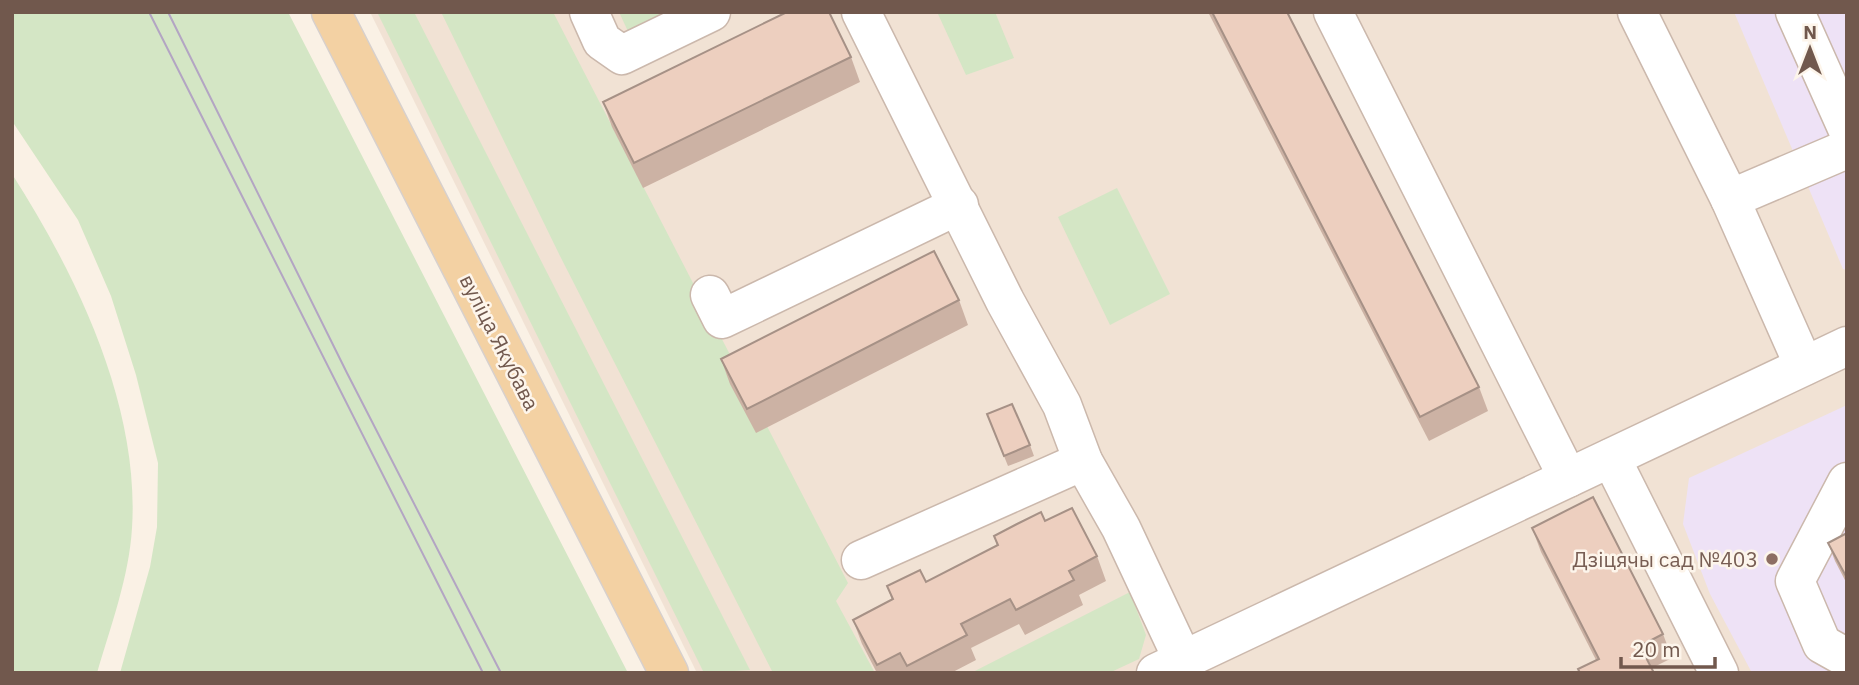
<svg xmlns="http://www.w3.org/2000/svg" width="1859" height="685" font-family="'IBM Plex Sans',sans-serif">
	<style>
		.residential { fill: #f1e2d4 }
		.education { fill: #eee2f6 }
		.green { fill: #d4e6c5 }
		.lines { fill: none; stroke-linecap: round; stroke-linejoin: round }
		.minor-casing { stroke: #cbb8ac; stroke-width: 41 }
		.major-casing { stroke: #d7d0cd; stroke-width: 41 }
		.minor { stroke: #fff; stroke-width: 38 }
		.major { stroke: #f3d1a3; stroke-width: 38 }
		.tram { stroke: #b3a5c3; stroke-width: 2 }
		.wall { fill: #ccb2a4 }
		.building { fill: #edcfbf; stroke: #a69186; stroke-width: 2 }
		.education-dot { fill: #8d6e63; stroke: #fdf5eb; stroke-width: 2.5 }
		.labels { text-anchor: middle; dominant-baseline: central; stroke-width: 5; stroke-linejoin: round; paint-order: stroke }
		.street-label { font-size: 21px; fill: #71584d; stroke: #fdf5eb }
		.education-label { font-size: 21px; fill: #785e54; stroke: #fdf5eb; text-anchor: end }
	</style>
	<rect width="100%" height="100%" fill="#faf1e5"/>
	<polygon class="residential" points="370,12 1847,12 1847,673 697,673"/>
	<g class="education">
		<polygon points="1734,12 1847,12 1847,270 1843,269"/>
		<polygon points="1847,405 1847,673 1752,673 1710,594 1683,524 1689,478"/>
	</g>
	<g class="green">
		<polygon points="12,12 288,12 628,673 120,673 150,567 157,527 158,463 136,375 111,296 78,220 12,121"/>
		<polygon points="377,12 414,12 750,670 704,673"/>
		<polygon points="441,12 553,12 848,583 836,601 875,673 773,673 560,256"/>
		<polygon points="619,12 692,12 632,40"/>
		<polygon points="940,12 995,12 1014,58 966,75 938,14"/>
		<path d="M12,174C76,274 140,405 132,528C129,577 111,625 97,673H12Z"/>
		<polygon points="1117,188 1170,294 1110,325 1058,217"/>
		<polygon points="1130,592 1146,635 1139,659 1109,673 971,673"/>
	</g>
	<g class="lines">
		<g class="minor-casing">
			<g id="minor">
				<polyline points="589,12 602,41 622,55 711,12"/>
				<polyline points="861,12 1005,301 1062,405 1083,461 1121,528 1183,660"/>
				<polyline points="1333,12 1568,478"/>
				<polyline points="1637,12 1730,199"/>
				<polyline points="1795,12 1847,128"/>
				<polyline points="710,295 722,319 959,205"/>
				<polyline points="1804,366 1730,199 1847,149"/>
				<polyline points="1611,458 1719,673"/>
				<polyline points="1847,482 1795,581 1822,644 1847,658"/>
				<polyline points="861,560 1083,461"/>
				<polyline points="1156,673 1847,346"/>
			</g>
		</g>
		<g class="major-casing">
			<polyline id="major" points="331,12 669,673"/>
		</g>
		<use href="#minor" class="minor"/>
		<use href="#major" class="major"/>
		<g class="tram">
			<polyline points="149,12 483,673"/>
			<polyline points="168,12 347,373 501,673"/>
		</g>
	</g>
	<g class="wall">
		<polygon points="1208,12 1287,12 1479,387 1488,411 1429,441"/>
		<polygon points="851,57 860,82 643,188 612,127 603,102"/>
		<polygon points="959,300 968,325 756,433 730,384 721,359"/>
		<polygon points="991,424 1030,445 1034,456 1008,466"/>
		<polygon points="1045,521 1097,556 1106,581 1079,595 1083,605 1025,635 1019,624 971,648 976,660 951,673 877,673 862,644 853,620 892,600 887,586 926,582 997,546 994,536"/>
		<polygon points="1532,528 1663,634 1672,658 1652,668 1596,660 1541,552"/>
		<polygon points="1847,533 1847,584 1835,561 1828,543"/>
	</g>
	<g class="building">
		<polygon points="787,12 829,12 851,57 634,163 603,102"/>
		<polygon points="1212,12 1287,12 1479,387 1420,417"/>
		<polygon points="934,251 959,300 747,409 721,359"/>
		<polygon points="1012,404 1030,445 1004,456 987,414"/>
		<polygon points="1593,497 1663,634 1640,646 1654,673 1580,673 1578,669 1599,659 1532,528"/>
		<polygon points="1072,508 1097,556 1069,571 1074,580 1016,610 1010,599 961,624 967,635 907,666 900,653 877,665 853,620 893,599 887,586 920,570 926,582 998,545 994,536 1017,524 1041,512 1045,521"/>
		<polygon points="1847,533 1847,578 1828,543"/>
	</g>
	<circle class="education-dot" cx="1772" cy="559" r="7"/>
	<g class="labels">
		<g class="street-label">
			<text transform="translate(500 342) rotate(63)">вуліца Якубава</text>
		</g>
		<g class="education-label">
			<text x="1758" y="559">Дзіцячы сад №403</text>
		</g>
	</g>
	<rect width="1859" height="685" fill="none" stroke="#71584d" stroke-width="28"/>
	<g transform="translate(1810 49)" stroke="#fdf5eb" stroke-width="5" paint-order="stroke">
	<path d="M0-5L12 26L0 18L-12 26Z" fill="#71584d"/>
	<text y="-10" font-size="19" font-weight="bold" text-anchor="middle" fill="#71584d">N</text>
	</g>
	<path d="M1621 657v10h94v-10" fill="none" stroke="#71584d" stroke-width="3.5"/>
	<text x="1632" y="657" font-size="21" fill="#71584d" stroke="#fdf5eb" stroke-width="5" paint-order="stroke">20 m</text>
</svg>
